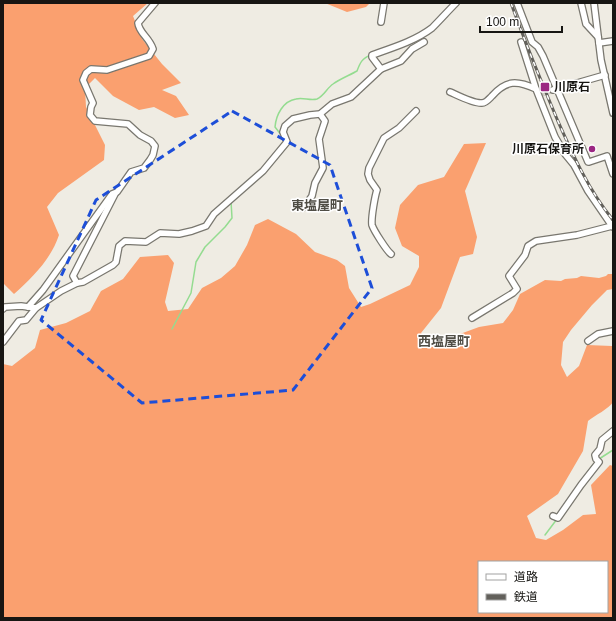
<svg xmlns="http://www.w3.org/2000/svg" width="616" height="621" font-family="Helvetica,'Noto Sans JP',sans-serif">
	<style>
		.forest { fill: #faa06f; fill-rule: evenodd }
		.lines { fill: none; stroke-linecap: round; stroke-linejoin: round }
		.stream { stroke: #94dc90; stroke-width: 1.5 }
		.minor-tunnel { stroke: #cfccc4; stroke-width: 5.5; stroke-dasharray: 5.5 3; stroke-linecap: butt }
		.minor-casing { stroke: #79776f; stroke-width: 8 }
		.minor { stroke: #fff; stroke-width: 5.5 }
		.rail-casing { stroke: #62605b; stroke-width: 3 }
		.rail { stroke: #fff; stroke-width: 1.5; stroke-dasharray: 4.5; stroke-linecap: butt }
		.marked { fill: none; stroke: #1d4ed8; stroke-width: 3; stroke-dasharray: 8 5; stroke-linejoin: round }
		.poi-dot { fill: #9b2682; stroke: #fff; stroke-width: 1.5 }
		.labels { text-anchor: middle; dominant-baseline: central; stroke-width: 3; stroke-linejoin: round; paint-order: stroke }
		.poi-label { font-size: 12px; font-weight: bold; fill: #171613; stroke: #fff; text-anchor: start }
		.neighbourhood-label { font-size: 13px; font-weight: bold; fill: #504e46; stroke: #fff }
	</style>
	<rect width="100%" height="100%" fill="#efece3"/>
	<g class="forest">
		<path d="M3,3H148L133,16L142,39L162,64L181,83L162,90L176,96L189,115L175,118L154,107L139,110L113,96L95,78L85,88L86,107L105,145L104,160L58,193L47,207L59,235C51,259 33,277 14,294L3,283Z"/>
		<polygon points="325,3 370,3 366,7 347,12"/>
		<path d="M486,143L465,191L477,237L473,254L460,257L441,308L421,333L432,347L460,334L479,327L503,323L513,310L520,294L545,280L561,281L565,279L577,278L581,276L599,278L606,276L608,274H613V289L607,290L592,305L571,330L563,342L561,365L567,377L579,366L587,345L612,346L613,348V402C610,408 594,416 588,421L583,451L558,494L527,516L536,538L546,540L563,530L583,515L596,514L591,485L610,465L613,466V618H3V364L12,366L35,348L40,330L66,323L90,311L101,291L123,279L140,257L168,255L174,263L165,302L168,311L188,309L202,288L221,278L235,266L247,245L255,225L268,219L296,234L315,252L337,260L345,266L349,288L361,307L370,304L410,285L419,267V256L402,246L395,228L400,205L418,185L444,177L464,144ZM479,562H607V612H479Z"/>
	</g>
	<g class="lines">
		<g class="stream">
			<path d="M282,136L275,127C276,115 283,101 296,99C303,97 310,101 317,99C324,96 327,88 333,84C340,79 350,75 357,71C360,63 362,58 371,55"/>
			<polyline points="172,329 191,293 196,262 205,247 225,227 232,218 231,201"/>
			<polyline points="599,459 613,450"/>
			<polyline points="587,473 596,461"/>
			<polyline points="545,535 557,519"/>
		</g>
		<polyline class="minor-tunnel" points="539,95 553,90"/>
		<g class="minor-casing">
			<g id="minor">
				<polyline points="517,3 532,42 538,47 543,56 588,162 589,162 607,156 613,174"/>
				<polyline points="581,3 586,24 598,37"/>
				<polyline points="594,3 601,60 613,113"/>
				<polyline points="381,22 384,3"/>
				<polyline points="521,42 536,89"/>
				<polyline points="599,43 613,41"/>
				<path d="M381,69L372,57V55C392,48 415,41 432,28C440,20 448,11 456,3"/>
				<polyline points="553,90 605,75"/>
				<path d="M450,92C457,95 474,104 482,103C486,103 489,99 492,96C506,80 517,80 536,89L555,137L565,154L574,165L588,191L612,226"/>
				<polyline points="304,207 312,196 315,183 323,168 319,139 325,121 320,114"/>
				<path d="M391,254C387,251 374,231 372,225C371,218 375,196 377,190L370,180L368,174L369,168L384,138L399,128L416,111"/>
				<polyline points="77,283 73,276 115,194"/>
				<path d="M28,307L43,290L112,194L117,192L131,172L144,168L150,160L153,155L155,146L151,141L140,135L128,124L95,121L90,115L91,107L93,103L83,80L86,73L91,69L107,70L149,56L153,49C149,37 139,33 138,23L155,3"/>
				<polyline points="3,309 5,307 21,306 36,308 61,291 77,283 83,282 113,265 116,262 119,246 125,241 146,242 160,233 179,234 192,231 206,226 214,214 263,171 287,142 283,132 285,126 293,119 310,115 320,114 332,104 351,97 381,69 401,61 412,49 424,42"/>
				<polyline points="472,318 513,293 517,289 509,276 525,255 528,246 536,241 577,235 612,226 613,227"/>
				<polyline points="588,341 598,334 613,331"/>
				<polyline points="3,342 19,321 26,320 36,308"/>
				<polyline points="553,516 558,518 581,485 599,462 596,459 595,455 600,449 602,440 613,431"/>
			</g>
		</g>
		<use href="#minor" class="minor"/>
		<g class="rail-casing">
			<path id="rail" d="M511,3C525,42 541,81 557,119C573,155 588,189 613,220"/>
		</g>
		<use href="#rail" class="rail"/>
	</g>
	<path class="marked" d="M232,111L330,165L372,288L293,390L142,403L41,320L96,200Z"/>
	<g class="poi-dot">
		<rect x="540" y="82" width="10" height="10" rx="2"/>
		<circle cx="592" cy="149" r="4"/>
	</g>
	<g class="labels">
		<g class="poi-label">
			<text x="554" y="87">川原石</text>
			<text x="584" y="149" text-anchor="end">川原石保育所</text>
		</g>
		<g class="neighbourhood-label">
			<text x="317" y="205">東塩屋町</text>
			<text x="444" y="341">西塩屋町</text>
		</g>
	</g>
	<rect width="616" height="621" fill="none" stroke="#171613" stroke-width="8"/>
	<rect x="478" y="561" width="130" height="52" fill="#ffffff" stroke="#a2a2a1"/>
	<rect x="486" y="574" width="20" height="6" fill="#ffffff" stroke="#a2a2a1"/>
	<text x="514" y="581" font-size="12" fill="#171613">道路</text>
	<rect x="486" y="594" width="20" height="6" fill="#62605b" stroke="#a2a2a1"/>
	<text x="514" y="601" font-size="12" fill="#171613">鉄道</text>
	<path d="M480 26v6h82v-6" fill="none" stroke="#171613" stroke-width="2"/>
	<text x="486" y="26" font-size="12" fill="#171613" stroke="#ffffff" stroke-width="3" paint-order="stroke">100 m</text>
</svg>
